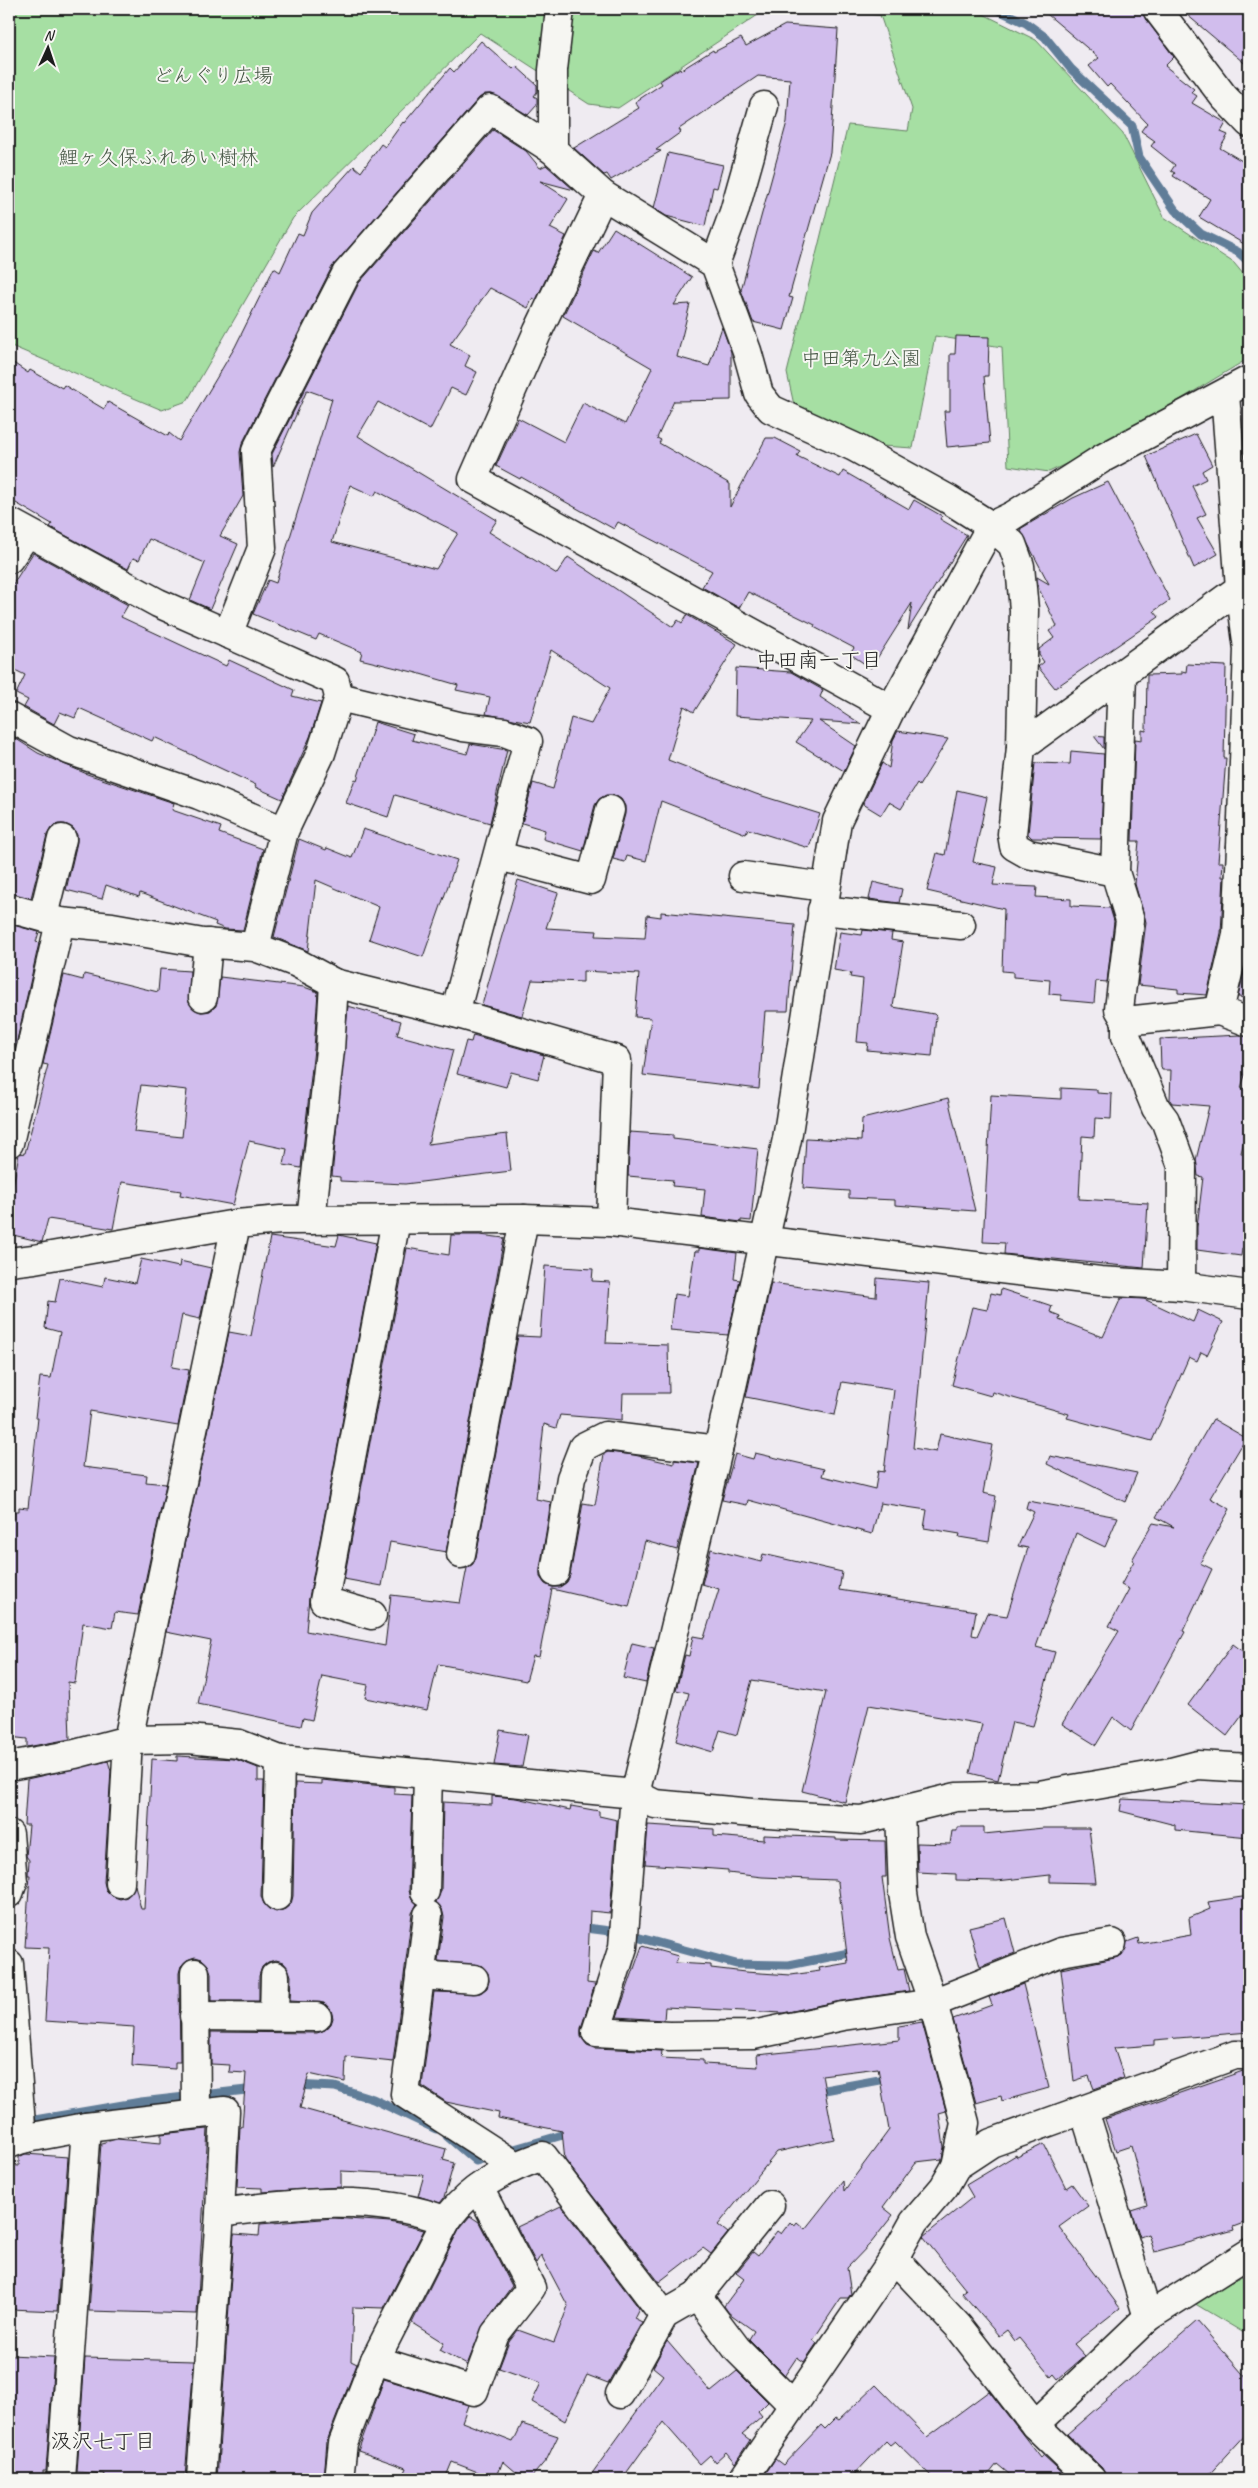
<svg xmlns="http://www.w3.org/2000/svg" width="1258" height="2488" font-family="Caveat,'Klee One',sans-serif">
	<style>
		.green { fill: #a6dfa3; stroke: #617e60 }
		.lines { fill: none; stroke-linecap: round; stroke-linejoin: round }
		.stream { stroke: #617d98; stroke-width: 9 }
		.building { fill: #d1bded; stroke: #1c1c1c; fill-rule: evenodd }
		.minor-casing { stroke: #1c1c1c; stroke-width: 31 }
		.minor { stroke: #f6f6f2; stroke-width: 28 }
		.labels { text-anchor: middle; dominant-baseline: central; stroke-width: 4; stroke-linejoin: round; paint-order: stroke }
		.park-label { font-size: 20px; fill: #455644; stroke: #f6f6f2 }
		.neighbourhood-label { font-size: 21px; fill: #1c1c1c; stroke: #f6f6f2 }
	</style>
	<rect width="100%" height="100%" fill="#efebf1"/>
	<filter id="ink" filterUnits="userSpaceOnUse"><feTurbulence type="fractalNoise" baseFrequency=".02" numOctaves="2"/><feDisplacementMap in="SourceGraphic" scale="10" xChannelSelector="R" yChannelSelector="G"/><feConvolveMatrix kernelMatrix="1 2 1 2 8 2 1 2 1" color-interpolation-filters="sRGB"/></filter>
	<g filter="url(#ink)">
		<g class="green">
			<polygon points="9,9 767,9 618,108 589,104 480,33 293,218 187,401 162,410 9,345"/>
			<polygon points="779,9 973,9 1036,40 1123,134 1164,217 1234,263 1249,281 1249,358 1107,444 1049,472 1008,466 1002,347 935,336 913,448 882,446 794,405 787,373 848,125 908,131 912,109 880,15"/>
			<polygon points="1249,2273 1249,2336 1192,2302"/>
		</g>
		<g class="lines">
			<g class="stream">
				<polyline points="996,9 1026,23 1045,37 1071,69 1132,126 1139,157 1175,210 1201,234 1238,252 1249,262"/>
				<polyline points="578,1927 618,1932 736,1964 789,1965 859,1951"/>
				<polyline points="295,2085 335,2087 373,2099 436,2129"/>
				<polyline points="814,2092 890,2078"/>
				<polyline points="23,2122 141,2102 255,2089"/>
				<polyline points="447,2136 476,2161 492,2156"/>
				<polyline points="504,2152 573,2132"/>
			</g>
		</g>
		<g class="building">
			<polygon points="1041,9 1142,9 1145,18 1174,57 1165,66 1194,89 1191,92 1197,96 1192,103 1226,123 1221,132 1228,135 1220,148 1249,165 1249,247 1199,217 1210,199 1173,176 1175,173 1171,171 1175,165 1151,146 1155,141 1141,131 1147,123 1110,84 1107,87 1089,66 1099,58"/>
			<polygon points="1180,9 1249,9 1249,67"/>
			<polygon points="785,25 838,29 830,153 789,297 793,298 784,330 753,322 741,290 787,122 790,79 758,76 679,129 681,132 656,150 661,151 611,180 607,174 604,175 574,148 639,108 635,102 662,84 660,81 680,68 681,70 713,50 714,52 741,38 746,46"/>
			<polygon points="481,41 513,69 516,66 537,85 537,92 534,96 537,98 537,105 528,115 492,94 485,94 479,98 332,267 242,444 240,452 243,496 220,536 238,544 210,609 190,600 205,563 149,539 139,560 133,558 128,569 50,527 52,524 9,499 9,360 28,373 30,370 62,388 64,385 104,409 108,402 168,436 169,433 179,441 235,347 274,268 280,272 298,233 303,235 312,213 354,166 361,172 381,144 385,147 403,122 404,123 450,68 454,72"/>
			<path d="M493,130L526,151L540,168L546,165L574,190L540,181L568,199L550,228L566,236L536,300L533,298L528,308L490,288L450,344L470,355L465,366L477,372L466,395L451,388L430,430L378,402L358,436L497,520L489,532L557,574L568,557L673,627L678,620L682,623L687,615L737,644L694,712L684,706L668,760L756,794L820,814L809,848L748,829L746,834L661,801L646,861L627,856L625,862L613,859L625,814V806L621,799L614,795H606L599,799L595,805L583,851L543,839L545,830L522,823L533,783L553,789L571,718L591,724L610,688L551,650L530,722L486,714L490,697L456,690L458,685L417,673L360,659L362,652L319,634L316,640L253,614L268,580L276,583L332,399L307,390L273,467L272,454L359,283ZM350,485L374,496L377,491L458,533L436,569L332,542Z"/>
			<polygon points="668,153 723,165 717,188 713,187 705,226 666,216 654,208"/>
			<polygon points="614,228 692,277 674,305 690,304 677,357 709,366 722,327 731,352 731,400 674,401 657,438 661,440 659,443 730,484 730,507 766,438 775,438 800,451 797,456 840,477 843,471 909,509 914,500 942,516 940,519 967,535 908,630 912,603 871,668 850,654 854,648 814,627 815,625 748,592 739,608 702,587 712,571 618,522 614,529 521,477 520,479 496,466 518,418 564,442 583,403 625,424 652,368 563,316 594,251 598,253"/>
			<polygon points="956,336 989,337 988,376 984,376 990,443 947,447 944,411 950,411 950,354 955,354"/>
			<polygon points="1196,434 1212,465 1202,471 1206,479 1192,486 1206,514 1197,518 1218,554 1194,568 1146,456"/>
			<polygon points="1108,482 1170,600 1154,611 1159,617 1055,688 1038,667 1044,662 1039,655 1039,649 1054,638 1049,631 1057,626 1038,587 1037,577 1049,584 1020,529 1073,498"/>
			<polygon points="33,553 128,605 121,617 226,666 229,660 294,690 292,696 321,703 310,737 282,799 255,787 256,785 154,737 152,741 79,708 75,718 60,712 54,724 24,707 28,700 16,694 25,675 9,667 9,590"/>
			<polygon points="1187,664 1226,666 1224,758 1226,758 1218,862 1223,862 1222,877 1224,877 1221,933 1207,995 1178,993 1178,989 1138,985 1146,922 1135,884 1139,841 1132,841 1135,739 1142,740 1142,730 1146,731 1147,675 1182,674 1182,671 1186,672"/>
			<polygon points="736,668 791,672 823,690 820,697 861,724 819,721 856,746 844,771 796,742 811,721 735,716"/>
			<polygon points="375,722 414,734 412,740 467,754 470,744 507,750 490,823 395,795 388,817 346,803 355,779 357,780"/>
			<polygon points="898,731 948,739 919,786 917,784 901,809 889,802 881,815 863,804 882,763 889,768 893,740"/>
			<polygon points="10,735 38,753 87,774 174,803 172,810 221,827 219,833 263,849 243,930 225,929 215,925 216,922 140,893 139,897 106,885 102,899 66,890 77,842 77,835 73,828 65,824 58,824 51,828 47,835 31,898 9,893"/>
			<polygon points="1094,736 1104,737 1104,749"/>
			<polygon points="1071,751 1104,754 1101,839 1032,838 1028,834 1035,763 1070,764"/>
			<polygon points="957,790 987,797 973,862 997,867 993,885 1037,887 1036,897 1071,899 1071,906 1110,908 1114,921 1107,982 1096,981 1094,1003 1061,1000 1061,995 1049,994 1050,980 1013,977 1013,972 1002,971 1004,909 927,891 937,853 945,855"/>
			<polygon points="363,829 457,860 423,957 369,939 379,907 316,880 308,951 274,937 299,839 326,850 327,848 352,858"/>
			<polygon points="518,880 558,893 546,928 597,931 596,936 645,938 647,915 661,917 661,912 795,925 788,1011 765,1011 759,1089 643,1075 651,1018 635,1017 639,974 583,971 583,982 532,980 522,1016 482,1005"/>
			<polygon points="873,882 902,889 899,903 869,899"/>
			<polygon points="9,924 39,932 36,942 39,943 13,1058 9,1057"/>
			<polygon points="863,930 892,933 891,940 903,942 893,1007 934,1014 936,1016 932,1056 867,1050 868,1043 857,1042 863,979 850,977 851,973 834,970 840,932 862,935"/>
			<polygon points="1249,951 1249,998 1238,997"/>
			<path d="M160,969L190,971L189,1003L194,1009L201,1012L210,1011L216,1006L220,977L304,987L318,992L314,1049L301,1168L284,1165L287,1149L249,1141L233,1205L180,1195L181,1191L122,1182L113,1229L48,1219L42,1242L9,1234V1206L19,1154L25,1153L48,1065L43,1064L64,975L83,980L84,974L158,992ZM141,1085L187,1090L182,1137L134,1132Z"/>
			<polygon points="348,1006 401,1021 397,1035 453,1050 428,1144 507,1134 511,1171 405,1184 340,1181 340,1177 332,1176"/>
			<polygon points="473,1035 544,1055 538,1079 511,1072 506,1087 457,1074 466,1041 471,1042"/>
			<polygon points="1240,1035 1249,1037 1249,1062 1241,1088 1249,1089 1249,1121 1241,1153 1249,1155 1249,1232 1247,1250 1242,1249 1241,1256 1197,1250 1197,1227 1203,1177 1198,1176 1196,1160 1209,1106 1172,1103 1170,1100 1171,1070 1162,1070 1161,1067 1160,1039"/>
			<polygon points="1061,1088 1097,1090 1097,1093 1112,1094 1111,1119 1095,1118 1094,1137 1082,1136 1079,1199 1148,1203 1144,1268 1004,1254 1005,1243 983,1242 991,1095 1061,1099"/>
			<polygon points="948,1098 975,1211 895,1205 895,1200 849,1198 849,1191 803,1188 806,1138 861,1141 862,1119"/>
			<polygon points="630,1132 673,1135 673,1139 758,1149 751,1221 741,1220 741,1222 702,1217 705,1189 672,1186 673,1180 628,1176"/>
			<polygon points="339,1235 376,1243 309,1598 306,1631 385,1646 391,1595 460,1603 467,1568 473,1564 476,1557 518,1336 540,1337 545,1266 593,1269 592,1281 610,1282 606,1343 668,1345 669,1393 623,1393 622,1420 560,1415 556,1428 544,1424 536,1499 551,1502 540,1569 540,1577 545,1584 552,1587 560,1587 567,1582 570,1575 583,1503 595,1505 604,1454 608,1452 634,1455 674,1464 674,1460 699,1463 677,1550 645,1541 629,1607 552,1589 539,1657 533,1656 526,1681 438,1664 427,1710 365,1698 368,1685 322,1676 312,1720 303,1718 301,1726 198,1704 211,1641 166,1632 229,1332 251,1336 270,1237 336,1246"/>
			<polygon points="451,1235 480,1235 504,1238 446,1552 390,1542 382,1586 344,1579 407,1248 449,1255"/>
			<polygon points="699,1248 737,1253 734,1279 740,1280 728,1335 670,1330 674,1294 688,1296 695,1251 699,1251"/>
			<polygon points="141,1259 179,1267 180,1261 211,1268 200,1319 182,1315 172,1367 189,1370 178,1426 90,1411 83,1467 147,1475 146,1482 166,1484 138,1615 115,1612 112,1628 83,1623 75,1683 68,1682 70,1739 27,1747 27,1739 9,1737 9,1650 13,1620 9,1619 9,1535 10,1520 13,1521 14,1511 19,1511 19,1507 28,1508 38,1418 35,1418 40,1377 51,1378 60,1332 45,1328 48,1301 55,1302 60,1278 103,1287 105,1277 135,1283"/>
			<polygon points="877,1278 929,1283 913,1448 936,1452 940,1434 992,1445 983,1493 996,1496 989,1542 959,1537 960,1534 924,1528 927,1510 880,1503 872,1534 748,1500 747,1505 722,1500 735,1454 753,1459 755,1453 824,1469 822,1476 875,1489 878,1471 884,1472 894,1390 842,1382 835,1415 746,1397 771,1283 876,1297"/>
			<polygon points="1001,1289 1052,1306 1050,1312 1060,1316 1059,1320 1103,1337 1121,1298 1144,1299 1193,1322 1198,1310 1223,1322 1207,1355 1201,1352 1197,1361 1189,1357 1152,1441 1067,1418 1069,1414 992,1392 991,1396 952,1385 972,1307 987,1310 991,1293 1000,1295"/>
			<polygon points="1213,1419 1246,1438 1210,1498 1230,1509 1200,1563 1212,1569 1183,1631 1185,1632 1131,1731 1113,1717 1096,1745 1062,1724 1119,1631 1109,1626 1129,1589 1121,1585 1134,1561 1132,1560 1153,1523 1174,1527 1156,1517"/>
			<polygon points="1050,1456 1137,1473 1125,1502 1047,1464"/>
			<polygon points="1028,1501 1118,1517 1105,1547 1076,1533 1036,1647 1055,1652 1033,1726 1012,1722 998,1780 970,1773 982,1724 869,1705 845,1802 802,1791 826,1692 752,1680 737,1735 720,1730 713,1752 676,1741 689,1693 676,1690 685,1655 689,1656 693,1636 704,1638 719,1589 702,1584 711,1549 761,1562 763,1554 842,1572 839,1590 976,1611 972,1635 977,1636 987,1613 1007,1616 1028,1548 1018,1546 1034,1512 1026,1508"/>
			<polygon points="632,1643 654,1648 646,1683 623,1678"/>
			<polygon points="1233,1644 1249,1656 1249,1706 1227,1736 1188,1705"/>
			<polygon points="500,1730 528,1735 522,1767 494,1765"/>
			<polygon points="177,1756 235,1759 258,1768 258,1781 264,1781 261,1896 264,1904 269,1909 276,1912 285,1909 291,1904 293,1896 295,1783 322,1784 322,1780 352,1783 394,1787 394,1794 412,1795 409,1891 412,1899 417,1904 412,1913 393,2062 346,2057 345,2082 309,2074 300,2108 446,2149 443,2160 454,2163 444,2198 440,2203 418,2196 424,2175 341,2171 341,2187 262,2192 262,2188 237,2187 240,2127 242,2127 246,2073 229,2072 230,2065 211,2064 211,2032 317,2033 325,2030 331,2024 333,2018 331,2010 324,2003 290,2001 291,1976 288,1968 283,1962 276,1960 268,1962 262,1967 259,1976 259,2001 211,2001 211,1973 208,1965 202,1959 195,1957 187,1960 181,1966 179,1973 180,2062 175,2062 175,2069 132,2066 134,2027 45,2021 49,1948 25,1947 30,1875 28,1875 29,1860 26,1856 29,1825 24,1825 27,1779 108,1761 111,1771 104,1882 106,1890 112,1896 120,1899 127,1897 135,1885 141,1909 144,1909 152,1759 177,1761"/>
			<polygon points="492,1796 516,1798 570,1810 571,1806 599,1811 599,1816 617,1820 610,1913 590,1911 587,1983 595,1984 581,2028 581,2037 587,2045 595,2048 662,2051 661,2058 703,2060 703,2064 758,2067 757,2055 899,2040 899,2026 922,2022 946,2111 939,2113 944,2147 942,2159 916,2162 883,2207 893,2215 871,2243 847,2268 851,2294 848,2298 841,2298 813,2340 817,2343 804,2362 797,2357 785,2375 749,2339 754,2331 729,2313 724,2306 744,2279 736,2273 753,2252 758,2256 777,2231 781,2234 790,2222 794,2226 797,2222 805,2229 843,2181 844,2191 889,2130 878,2068 822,2075 834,2139 777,2152 718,2225 728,2233 711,2254 703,2248 659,2282 565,2160 562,2131 498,2118 499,2113 446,2102 422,2086 434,1992 480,1993 487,1988 489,1981 488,1973 482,1966 438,1961 444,1917 442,1909 436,1902 441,1891 443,1802 492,1805"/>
			<polygon points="1122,1799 1249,1805 1249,1837 1175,1830 1175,1825 1120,1811"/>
			<polygon points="648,1825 714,1829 714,1836 764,1840 764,1835 836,1838 836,1840 885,1841 886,1877 882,1877 890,1938 898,1970 904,1969 909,1991 841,2001 783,2013 665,2007 664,2020 617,2017 642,1946 678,1956 676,1963 711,1965 711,1968 745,1972 791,1975 820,1971 819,1968 848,1963 838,1882 835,1880 762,1877 728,1873 728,1870 645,1864"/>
			<polygon points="957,1827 984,1827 984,1834 1043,1828 1089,1828 1096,1883 1050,1882 1050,1875 997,1881 956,1880 956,1874 918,1872 917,1843 950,1844 952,1831 957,1831"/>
			<polygon points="1249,1896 1249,2032 1154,2040 1154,2045 1114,2048 1124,2078 1094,2089 1089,2076 1074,2081 1061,1969 1115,1958 1122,1955 1127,1942 1138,1938 1139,1944 1191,1935 1189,1918 1210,1909 1208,1902"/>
			<polygon points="1006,1918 1015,1953 980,1967 969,1927"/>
			<polygon points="1023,1984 1049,2088 1002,2101 1001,2096 976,2103 953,2019 992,2005 989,1997"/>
			<polygon points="1243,2071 1249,2071 1249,2221 1233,2227 1234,2230 1154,2252 1148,2234 1140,2237 1131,2210 1147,2205 1131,2146 1116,2151 1105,2119"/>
			<polygon points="208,2129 197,2314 89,2311 101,2143 117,2139 161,2143 161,2134"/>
			<polygon points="1044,2144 1066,2188 1072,2184 1088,2206 1059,2227 1120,2308 1074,2344 1085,2356 1058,2379 1054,2374 1051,2377 1019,2338 1015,2341 1007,2330 999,2336 962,2293 966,2290 923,2237 973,2197 966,2185 1016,2155 1017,2157"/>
			<polygon points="25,2154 68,2157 57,2311 9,2309 9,2165 19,2166 19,2157"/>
			<polygon points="561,2206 639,2308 634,2318 642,2322 608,2383 587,2375 565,2421 532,2402 541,2383 499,2368 509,2342 518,2330 554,2343 568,2306 541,2255 536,2263 517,2227"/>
			<polygon points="470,2216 479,2222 512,2286 483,2325 467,2365 440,2350 444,2343 412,2323 459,2229"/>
			<polygon points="334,2218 390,2222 424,2230 384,2308 353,2307 351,2361 357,2364 327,2441 324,2479 269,2476 269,2479 217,2479 234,2234 259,2236 260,2224"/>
			<polygon points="1197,2321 1249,2381 1249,2431 1205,2479 1106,2479 1102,2468 1067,2434"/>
			<polygon points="667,2341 711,2392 737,2371 768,2402 758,2412 762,2417 742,2434 750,2440 735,2463 726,2452 715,2462 710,2455 700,2464 663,2422 622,2479 588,2479 663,2375 653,2367"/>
			<polygon points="9,2355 54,2357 46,2471 43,2471 43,2479 9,2479"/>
			<polygon points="85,2358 194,2361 185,2478 104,2478 105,2474 77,2472"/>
			<polygon points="384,2379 468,2405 462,2422 513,2442 522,2424 558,2436 547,2459 530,2479 524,2479 503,2461 496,2479 452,2462 445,2479 401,2479 406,2468 358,2451"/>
			<polygon points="876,2385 927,2437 989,2391 1040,2457 1043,2455 1069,2479 1015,2479 997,2464 985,2479 934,2479 895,2441 890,2445 886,2441 850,2479 832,2479 828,2476 825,2479 762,2479 775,2459 783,2465 821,2425 825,2429 836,2418 839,2420"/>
		</g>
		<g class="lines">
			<g class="minor-casing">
				<g id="minor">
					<polyline points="560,9 553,70 553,150 603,195 715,264 747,351 759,394 771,409 854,447 948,499 991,526 1012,544 1020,566 1024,610 1021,747 1240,588 1225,394"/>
					<polyline points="1157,9 1224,97 1249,123"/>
					<polyline points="603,195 538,331 473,479 891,709"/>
					<polyline points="715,264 734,212 764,106"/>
					<polyline points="9,522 158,603 335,681 339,697 321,753 284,831 255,947"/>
					<polyline points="9,559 27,533"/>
					<polyline points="1240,588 1248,649 1241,847 1249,848"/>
					<polyline points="228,634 262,548 256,451 346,274 490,109 553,150"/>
					<polyline points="339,697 463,727 504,732 528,741 455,1013"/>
					<polyline points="9,717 69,750 199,795 284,831"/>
					<polyline points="1021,747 1012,834 1014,846 1028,854 1115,872 1130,920 1119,1009 1126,1021 1219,1011 1249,1022"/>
					<polyline points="499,856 591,880 610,810"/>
					<polyline points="1115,872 1122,675"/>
					<polyline points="743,876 825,887"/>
					<polyline points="9,908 60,922 112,927 203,943 255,947 297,963 334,983 455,1013 617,1060 611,1222"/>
					<polyline points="822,910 961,925"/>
					<polyline points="43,916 62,839"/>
					<polyline points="203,997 208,943"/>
					<polyline points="1219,1011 1237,935 1241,847"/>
					<polyline points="1126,1021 1126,1036 1156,1108 1165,1120 1182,1166 1181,1286"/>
					<polyline points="9,1143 60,922"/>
					<polyline points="311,1220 330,1050 334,983"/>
					<polyline points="9,1262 34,1259 236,1224 281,1220 524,1219 611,1222 1100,1281 1181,1286 1249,1295"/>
					<polyline points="461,1554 524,1219"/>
					<polyline points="555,1572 571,1478 583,1447 605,1436 718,1450"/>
					<polyline points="372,1615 324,1601 396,1220"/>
					<polyline points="9,1766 75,1754 128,1740 189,1739 239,1744 280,1760 635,1794 655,1804 752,1813 861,1820 956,1797 1039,1795 1171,1772 1198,1765 1249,1768"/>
					<polyline points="900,1811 903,1893 910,1937 933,2003 965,2123 956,2166"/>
					<polyline points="9,1834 13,1882 9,1893"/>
					<polyline points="120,1883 128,1740 236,1224"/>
					<polyline points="425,1891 428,1774"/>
					<polyline points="277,1896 280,1760"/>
					<polyline points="428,1915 405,2094 507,2160 512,2166"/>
					<polyline points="1112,1943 1061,1952 933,2003 843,2016 753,2035 670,2036 596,2032 623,1947 635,1794 718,1450 787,1139 837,821 891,709 991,526 1012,516 1103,458 1249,380"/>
					<polyline points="9,1964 22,2139"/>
					<polyline points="195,1973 196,2113"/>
					<polyline points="420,1975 474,1979"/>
					<polyline points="194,2016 317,2017"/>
					<polyline points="274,2016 275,1976"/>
					<polyline points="1084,2110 1148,2317"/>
					<polyline points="9,2144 22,2139 86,2127 225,2111 220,2213 201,2479"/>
					<path d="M220,2213C292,2203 377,2193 446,2221"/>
					<polyline points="894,2258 958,2326 1035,2425 1091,2479"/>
					<polyline points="697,2296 770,2205"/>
					<polyline points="375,2360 474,2391 495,2334 531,2288 479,2188"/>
					<polyline points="620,2394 664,2315"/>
					<polyline points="1035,2425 1148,2317 1249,2253"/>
					<polyline points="61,2479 86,2127"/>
					<path d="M339,2479L343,2443L375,2360L446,2221C468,2188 505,2169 543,2156L664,2315L697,2296L737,2349L793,2405"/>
					<polyline points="743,2479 894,2258 914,2222 944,2187 956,2166 991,2143 1235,2055 1249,2055"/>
				</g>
			</g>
			<use href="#minor" class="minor"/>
		</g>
	</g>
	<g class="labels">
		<g class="park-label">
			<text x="213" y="75">どんぐり広場</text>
			<text x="158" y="157">鯉ヶ久保ふれあい樹林</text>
			<text x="861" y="358">中田第九公園</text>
		</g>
		<g class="neighbourhood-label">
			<text x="819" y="660">中田南一丁目</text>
			<text x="103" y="2441">汲沢七丁目</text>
		</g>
	</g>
	<rect width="1258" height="2488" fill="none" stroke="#f6f6f2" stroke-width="30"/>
	<rect x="15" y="15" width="1228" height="2458" fill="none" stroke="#1c1c1c" stroke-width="2" filter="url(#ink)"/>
	<g transform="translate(48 48) rotate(3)" stroke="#f6f6f2" stroke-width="4" paint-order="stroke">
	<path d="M0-4L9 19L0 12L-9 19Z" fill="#1c1c1c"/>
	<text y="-8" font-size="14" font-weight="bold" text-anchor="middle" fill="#1c1c1c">N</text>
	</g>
</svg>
